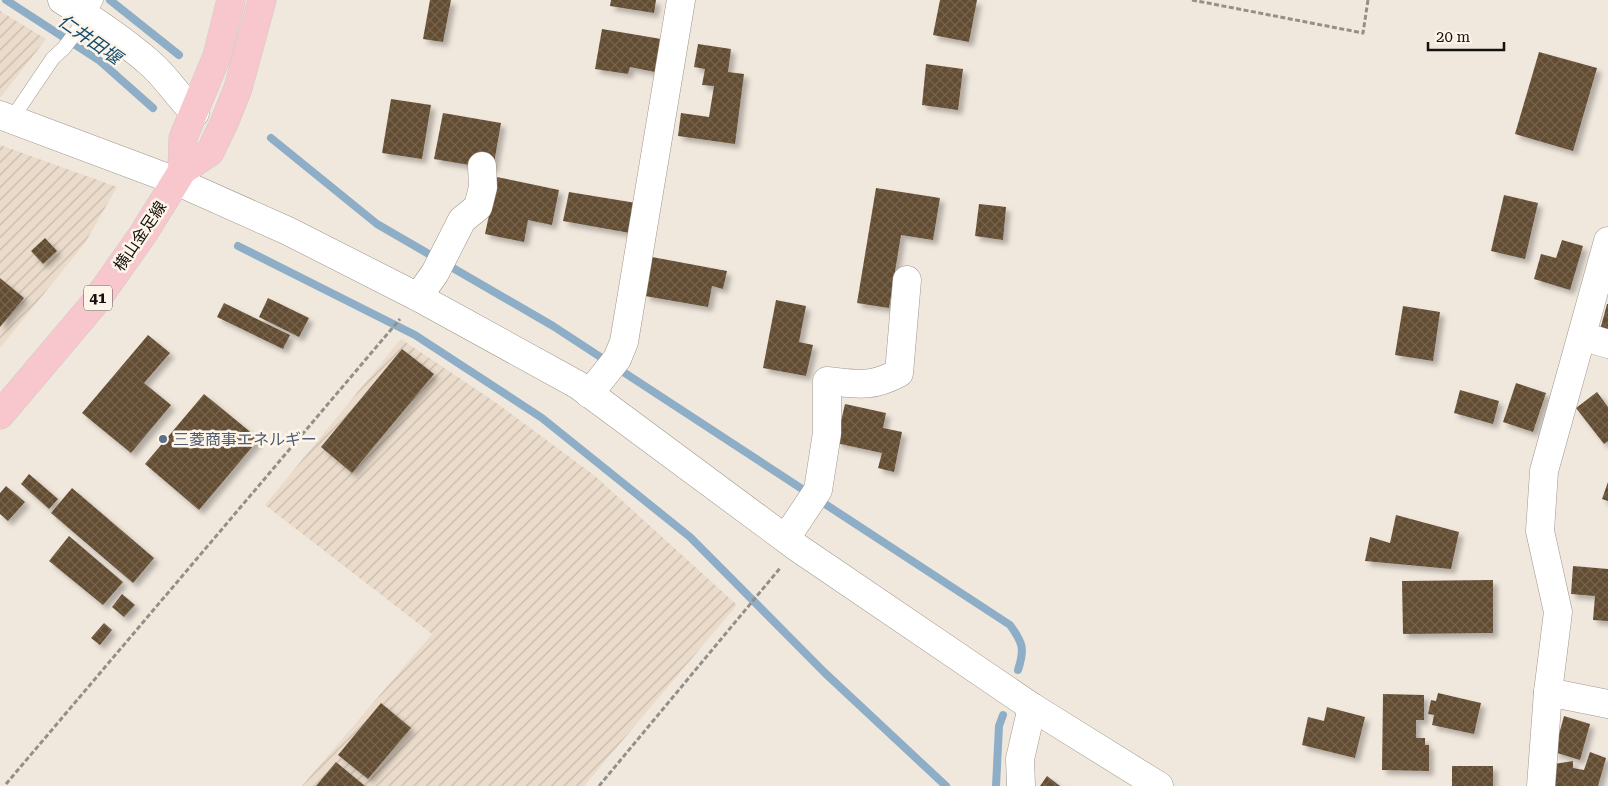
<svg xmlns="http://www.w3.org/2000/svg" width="1608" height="786" font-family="'Roboto Serif','Noto Sans JP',serif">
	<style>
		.industrial { fill: url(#industrial-furrows) }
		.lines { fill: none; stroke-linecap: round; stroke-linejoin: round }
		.stream { stroke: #8daec6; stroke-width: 8 }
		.building { fill: url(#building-cross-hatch); filter: url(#shadow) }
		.lane-casing { stroke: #9e968c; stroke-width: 15 }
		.street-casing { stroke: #9e968c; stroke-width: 29 }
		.secondary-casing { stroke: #9e968c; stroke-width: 29 }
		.primary-casing { stroke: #cbcbca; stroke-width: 29 }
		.path { stroke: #958f87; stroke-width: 3; stroke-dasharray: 5 2.5; stroke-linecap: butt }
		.lane { stroke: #fff; stroke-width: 14 }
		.street { stroke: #fff; stroke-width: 28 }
		.secondary { stroke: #fff; stroke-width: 28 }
		.primary { stroke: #f8c7ce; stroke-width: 28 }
		.service-dot { fill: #5c6f8a; stroke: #fef5ea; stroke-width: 2 }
		.labels { text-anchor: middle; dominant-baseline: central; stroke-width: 5; stroke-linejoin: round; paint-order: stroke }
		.shield { fill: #fef5ea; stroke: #5a5550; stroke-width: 1 }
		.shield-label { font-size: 15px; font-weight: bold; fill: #14110e }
		.street-label { font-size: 16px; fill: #14110e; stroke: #fef5ea }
		.service-label { font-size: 16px; fill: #4e5e75; stroke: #fef5ea; text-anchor: start }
		.water-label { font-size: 18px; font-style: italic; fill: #134d6e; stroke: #fef5ea }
	</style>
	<defs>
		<pattern id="industrial-furrows" width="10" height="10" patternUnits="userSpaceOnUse" patternTransform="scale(1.25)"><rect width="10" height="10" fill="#eadbcb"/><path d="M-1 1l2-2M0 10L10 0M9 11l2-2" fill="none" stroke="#c8bbad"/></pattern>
		<pattern id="building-cross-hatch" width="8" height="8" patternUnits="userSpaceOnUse" patternTransform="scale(1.25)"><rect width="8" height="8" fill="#644e33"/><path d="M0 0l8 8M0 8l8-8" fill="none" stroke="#75634d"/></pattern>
		<filter id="shadow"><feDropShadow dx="4.5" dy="4.5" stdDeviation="2.5" flood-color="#0004"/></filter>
	</defs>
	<rect width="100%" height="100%" fill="#f1e8dd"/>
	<g class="industrial">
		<polygon points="0,11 46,39 1,97 0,97"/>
		<polygon points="0,145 117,187 85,243 0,348"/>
		<polygon points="401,339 495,402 595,476 737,605 584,786 302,786 432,634 265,505"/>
	</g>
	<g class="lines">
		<g class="stream">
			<polyline points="6,0 100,61 153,108"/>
			<polyline points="110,0 179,55"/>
			<path d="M271,138L377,224L553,326L1010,625C1023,643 1025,649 1018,670"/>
			<polyline points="238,246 415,335 542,418 690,537 825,673 946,786"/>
			<polyline points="996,786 999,726 1003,715"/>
		</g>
	</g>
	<g class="building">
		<polygon points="430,0 451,0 443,42 423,39"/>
		<polygon points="611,0 656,0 654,13 610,6"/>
		<polygon points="940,0 977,0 969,42 933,35"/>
		<polygon points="602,29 661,39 655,72 630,67 628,74 595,69"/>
		<polygon points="698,44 731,49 728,72 744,74 735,144 678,136 681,113 709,117 714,86 702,85 705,69 694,67"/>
		<polygon points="1539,52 1597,68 1573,151 1515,134"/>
		<polygon points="926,64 963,69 958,110 922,105"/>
		<polygon points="391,99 431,105 422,159 382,153"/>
		<polygon points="443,113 501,123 493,169 434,159"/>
		<polygon points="497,177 559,190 552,225 528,220 524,242 485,234"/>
		<polygon points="876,188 940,198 933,240 901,235 889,308 857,303"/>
		<polygon points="569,192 636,203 630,233 563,221"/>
		<polygon points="1504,195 1538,203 1525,259 1491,251"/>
		<polygon points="979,204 1006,207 1003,240 975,236"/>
		<polygon points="45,238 57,251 43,264 31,251"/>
		<polygon points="1562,240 1583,246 1570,290 1534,279 1541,254 1556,258"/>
		<polygon points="652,257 727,271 723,289 712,286 708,307 645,296"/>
		<polygon points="0,278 24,298 0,327"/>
		<polygon points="268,298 309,318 299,337 259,317"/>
		<polygon points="776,300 806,306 799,342 813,345 806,376 763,368"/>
		<polygon points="224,303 290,335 283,349 217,317"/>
		<polygon points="1607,304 1608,304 1608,333 1600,330"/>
		<polygon points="1403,306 1440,312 1433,361 1395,355"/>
		<polygon points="148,335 170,353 144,383 171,405 131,453 82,413"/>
		<polygon points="402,349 434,374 352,473 321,447"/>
		<polygon points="1516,383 1546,393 1533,432 1503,422"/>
		<polygon points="1460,390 1499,401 1493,424 1454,413"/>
		<polygon points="1597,392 1608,407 1608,441 1604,444 1576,408"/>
		<polygon points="204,394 259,439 199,510 145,464"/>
		<polygon points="845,404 886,413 883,428 902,432 894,472 878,468 882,453 836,443"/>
		<polygon points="29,474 58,499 49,509 21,484"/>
		<polygon points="1608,482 1608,501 1602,499"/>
		<polygon points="6,486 25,502 8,521 0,514 0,493"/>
		<polygon points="72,488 154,558 133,583 51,513"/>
		<polygon points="1396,515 1459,532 1451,569 1365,561 1370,537 1390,543"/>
		<polygon points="69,536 123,582 103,605 49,561"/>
		<polygon points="1573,566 1608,569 1608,621 1593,620 1595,596 1571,594"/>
		<polygon points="1493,580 1493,633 1403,634 1402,581"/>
		<polygon points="122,594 135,605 124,617 112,607"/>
		<polygon points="104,623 112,630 100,645 91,638"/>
		<polygon points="1438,693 1481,703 1474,734 1432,725 1434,715 1428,714 1431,700 1436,701"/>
		<polygon points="1383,694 1424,695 1424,720 1416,720 1416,738 1425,738 1425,745 1429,745 1429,771 1382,770"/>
		<polygon points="381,703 411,728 368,779 338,755"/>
		<polygon points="1327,707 1365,717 1355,758 1302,745 1308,717 1324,721"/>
		<polygon points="1564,716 1590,724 1580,760 1554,752"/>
		<polygon points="1590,752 1606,758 1598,786 1552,786 1554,764 1573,761 1573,768 1584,770"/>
		<polygon points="336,762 365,786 316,786"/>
		<rect x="1452" y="766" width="41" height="20"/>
		<polygon points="1047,776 1060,786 1040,786"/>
	</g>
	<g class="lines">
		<g class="lane-casing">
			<polyline id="lane" points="11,120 53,58 64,48 88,16 96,0"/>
		</g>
		<g class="street-casing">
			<g id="street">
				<path d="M62,0C92,19 124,40 151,64C167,78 179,98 195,113"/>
				<polyline points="418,297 435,273 462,220 478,207 483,187 482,166"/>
				<polyline points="1582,336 1608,344"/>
				<polyline points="589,394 617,359 624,342 681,0"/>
				<path d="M786,538L818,490L827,433V381C858,384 870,388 899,373L907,280"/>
				<polyline points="1548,692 1608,704"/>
				<polyline points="1021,786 1020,759 1032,707"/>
			</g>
		</g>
		<g class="secondary-casing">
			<g id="secondary">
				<polyline points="0,115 176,181 288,231 418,297 578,385 798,548 1032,707 1159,786"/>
				<polyline points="1541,786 1548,692 1558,612 1540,531 1544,471 1608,241"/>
			</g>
		</g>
		<g class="primary-casing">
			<g id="primary">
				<polyline points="182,171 210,152 224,123 238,88 262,0"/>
				<polyline points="0,415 93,305 143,234 176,181 182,171 183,138 217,56 231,0"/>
			</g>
		</g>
		<g class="path">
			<polyline points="1192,0 1363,33 1368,0"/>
			<polyline points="6,784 400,319"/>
			<polyline points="599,786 781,567"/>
		</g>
		<use href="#lane" class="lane"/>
		<use href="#street" class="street"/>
		<use href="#secondary" class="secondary"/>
		<use href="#primary" class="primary"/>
	</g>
	<circle class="service-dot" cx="163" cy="439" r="5"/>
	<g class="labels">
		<rect class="shield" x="84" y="285.5" width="28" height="25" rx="4"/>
		<g class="shield-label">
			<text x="98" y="298">41</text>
		</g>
		<g class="street-label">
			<text transform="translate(140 236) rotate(-56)">横山金足線</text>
		</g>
		<g class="service-label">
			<text x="173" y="439">三菱商事エネルギー</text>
		</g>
		<g class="water-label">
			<text transform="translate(90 39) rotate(35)">仁井田堰</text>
		</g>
	</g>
	<path d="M1428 42v8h76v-8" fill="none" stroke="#14110e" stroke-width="2.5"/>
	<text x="1436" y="42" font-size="15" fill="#14110e" stroke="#fef5ea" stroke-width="4" paint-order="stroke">20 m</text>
</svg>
